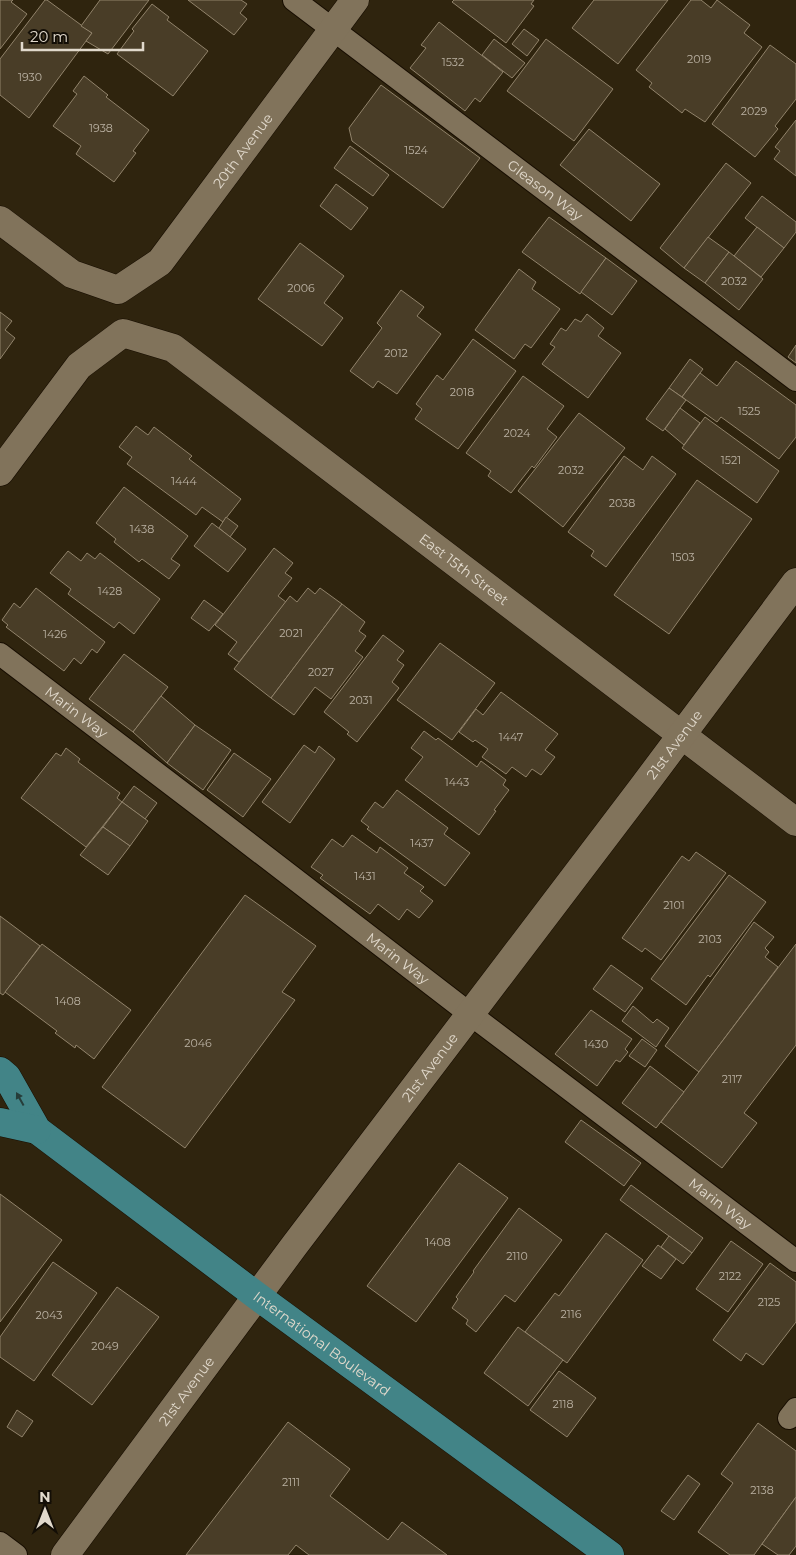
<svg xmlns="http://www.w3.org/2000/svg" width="796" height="1555" font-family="Montserrat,sans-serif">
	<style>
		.building { fill: #493d27; stroke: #91836b }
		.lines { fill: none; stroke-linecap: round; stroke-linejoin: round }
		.service-casing { stroke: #170d00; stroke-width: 24 }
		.minor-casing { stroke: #170d00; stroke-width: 29 }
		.primary-casing { stroke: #170d00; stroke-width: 29 }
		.service { stroke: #81735b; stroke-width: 22 }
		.minor { stroke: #81735b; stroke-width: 28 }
		.primary { stroke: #428487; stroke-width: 28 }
		.oneway { fill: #263d3a }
		.labels { text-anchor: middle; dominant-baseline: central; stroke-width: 5; stroke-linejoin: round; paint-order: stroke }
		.number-label { font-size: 11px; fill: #bbb2a3 }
		.street-label { font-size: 14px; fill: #e1d9cc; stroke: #130e06 }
	</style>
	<rect width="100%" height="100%" fill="#2f240e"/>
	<g class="building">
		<polygon points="0,0 13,0 11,2 27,14 0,49"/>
		<polygon points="45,0 47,0 92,33 29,118 0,95 0,59"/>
		<polygon points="100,0 149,0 108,54 86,41 92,33 81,26"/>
		<polygon points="188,0 241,0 247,4 240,13 247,19 234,35"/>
		<polygon points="454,0 534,0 531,4 534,6 506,43 452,2"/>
		<polygon points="594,0 668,0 618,64 572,28"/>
		<polygon points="691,0 701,0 711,8 717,0 750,25 744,33 762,47 705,122 685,109 682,113 649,87 652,83 636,70"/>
		<polygon points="152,4 169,17 167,20 208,51 173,96 117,54 134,31 132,29"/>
		<polygon points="439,22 503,72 480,102 475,98 465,111 410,68 426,48 421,45"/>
		<polygon points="524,29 539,40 527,56 512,44"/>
		<polygon points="494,39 525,63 512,78 482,55"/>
		<polygon points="546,39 613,89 574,141 507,91"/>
		<polygon points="770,45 796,64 796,99 775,126 778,129 755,157 712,124"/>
		<polygon points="84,76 108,95 106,97 149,130 133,151 136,153 114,182 76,154 81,146 53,126 77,94 73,91"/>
		<polygon points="381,85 480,158 443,208 352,141 349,128"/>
		<polygon points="796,120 796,176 774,159 780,151 775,147"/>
		<polygon points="589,129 660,184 631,221 560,165"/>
		<polygon points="350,146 389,175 373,196 334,168"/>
		<polygon points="726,163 751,183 684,268 660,248"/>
		<polygon points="336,184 368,208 351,230 320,206"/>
		<polygon points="762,196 796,222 796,232 784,248 745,218"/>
		<polygon points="549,217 606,258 580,294 522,252"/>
		<polygon points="757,227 784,248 761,277 734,256"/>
		<polygon points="708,237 729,252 705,283 684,268"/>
		<polygon points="300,243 344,276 324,303 343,318 322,346 258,299"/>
		<polygon points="729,252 763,279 739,310 705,283"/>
		<polygon points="606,258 637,281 612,315 581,292"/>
		<polygon points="519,269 536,282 532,289 560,309 531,348 525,344 514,359 475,330"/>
		<polygon points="401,290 424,307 417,316 441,334 397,394 378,381 373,388 350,371 382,328 377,323"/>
		<polygon points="0,312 12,321 5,330 15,338 0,359"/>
		<polygon points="587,314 604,328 598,336 621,353 588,398 542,364 555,347 550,344 561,328 566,331 575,319 581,322"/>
		<polygon points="473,339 516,371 458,449 415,419 422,409 416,404 437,375 443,380"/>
		<polygon points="796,345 796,363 788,357"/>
		<polygon points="690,359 703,369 682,397 669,388"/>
		<polygon points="736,361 796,405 796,437 779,459 721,417 717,422 682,397 700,373 717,386"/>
		<polygon points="523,376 564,406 547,429 557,437 534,468 532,466 511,493 488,476 491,471 466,453"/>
		<polygon points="669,388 686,400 663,431 646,419"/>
		<polygon points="680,408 700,423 684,445 665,429"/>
		<polygon points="579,413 625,448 563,527 518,491"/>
		<polygon points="705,417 779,471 757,503 682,448"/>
		<polygon points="136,426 148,435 154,427 192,456 189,459 241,499 223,522 202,507 196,515 127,464 132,457 119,447"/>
		<polygon points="624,456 643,470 652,456 676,474 606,567 591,556 594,551 568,532"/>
		<polygon points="697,480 752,519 669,634 614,595"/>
		<polygon points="124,487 188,536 171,559 180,565 169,579 142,559 139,562 114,542 116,539 96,523"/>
		<polygon points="226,517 238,526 230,537 219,528"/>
		<polygon points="212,523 246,549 228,572 194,546"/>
		<polygon points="274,548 293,563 285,573 292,578 278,596 286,602 239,662 228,654 237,642 215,625"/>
		<polygon points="68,551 81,561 87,553 95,559 100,553 160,599 134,634 119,622 114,628 68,594 71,589 50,573"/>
		<polygon points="36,588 105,642 97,653 92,649 81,664 74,658 64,671 6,627 8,625 2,620 14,603 20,608"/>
		<polygon points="308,588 315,594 320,588 342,604 271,698 234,669 290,596 297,602"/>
		<polygon points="204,600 223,614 209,631 191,618"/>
		<polygon points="342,604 365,622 359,631 366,636 355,651 363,657 331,699 315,687 294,715 271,698"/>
		<polygon points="383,635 404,651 397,660 404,665 392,682 399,688 357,742 347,734 349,732 324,712"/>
		<polygon points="440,643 495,683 452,740 397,700"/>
		<polygon points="124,654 168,687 133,732 89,699"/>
		<polygon points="501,692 558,734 545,750 555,757 541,775 532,769 526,777 512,767 506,774 482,757 488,749 475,740 473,742 459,732 476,709 483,715"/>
		<polygon points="161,696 195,725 167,763 133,732"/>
		<polygon points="195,725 231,750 203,790 167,763"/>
		<polygon points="424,731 436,740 438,738 477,767 481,761 506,780 503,785 509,790 494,810 496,811 479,835 405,780 423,757 411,748"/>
		<polygon points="304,745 315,753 319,746 335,759 290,823 262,802"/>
		<polygon points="66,748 80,759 78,762 120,793 117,798 122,802 86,847 21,798 56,753 61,756"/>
		<polygon points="234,753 271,779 243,817 207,790"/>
		<polygon points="134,786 157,803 145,819 122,802"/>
		<polygon points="397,790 448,828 444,834 470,853 445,886 367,829 369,827 361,821 375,802 383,808"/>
		<polygon points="122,802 148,821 130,846 103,827"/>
		<polygon points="103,827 130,846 108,875 80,855"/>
		<polygon points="352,835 377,853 380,847 408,868 404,873 424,887 420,891 433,901 419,918 407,909 399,920 378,904 370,914 320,878 323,875 311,867 332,839 343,847"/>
		<polygon points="696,852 726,873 661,960 645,948 642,952 622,938 682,856 689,861"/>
		<polygon points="729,875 766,902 710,977 708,975 686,1005 651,979"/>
		<polygon points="245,895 316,946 282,992 295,1000 185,1148 102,1087"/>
		<polygon points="0,916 40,946 3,995 0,993"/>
		<polygon points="754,922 774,937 765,948 769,952 765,957 778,967 699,1072 665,1046"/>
		<polygon points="42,944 131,1010 94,1059 76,1045 75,1048 55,1033 57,1031 5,992"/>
		<polygon points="796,944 796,1045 744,1113 757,1123 722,1168 661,1122"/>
		<polygon points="611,965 643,988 625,1012 593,989"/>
		<polygon points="633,1006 653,1023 657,1019 669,1028 656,1047 622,1021"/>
		<polygon points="591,1010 632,1039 625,1049 628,1052 620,1062 616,1060 597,1086 555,1054"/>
		<polygon points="642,1039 657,1050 645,1067 629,1056"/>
		<polygon points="650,1066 684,1092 656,1128 622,1103"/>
		<polygon points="581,1120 641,1163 624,1186 565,1142"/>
		<polygon points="459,1163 508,1198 416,1322 367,1286"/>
		<polygon points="631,1185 703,1238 692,1253 620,1200"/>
		<polygon points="0,1194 62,1240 0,1322"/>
		<polygon points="519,1208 562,1240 515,1302 505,1295 476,1332 466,1324 468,1320 452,1308 458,1299 456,1297 474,1272 473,1271"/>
		<polygon points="606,1233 643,1260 567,1363 525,1332 555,1293 559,1296"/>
		<polygon points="669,1236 692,1253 683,1264 661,1247"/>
		<polygon points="731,1241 763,1264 728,1312 696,1289"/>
		<polygon points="658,1245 676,1259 661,1279 642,1266"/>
		<polygon points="53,1262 97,1293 34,1381 0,1357 0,1337"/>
		<polygon points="770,1263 796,1282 796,1322 763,1365 746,1353 741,1361 713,1340"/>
		<polygon points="117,1287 159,1317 92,1405 52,1375"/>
		<polygon points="518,1327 563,1360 528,1406 484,1373"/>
		<polygon points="559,1371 596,1398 567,1437 530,1410"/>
		<polygon points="17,1410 33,1421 22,1437 7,1427"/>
		<polygon points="288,1422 350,1469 330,1496 388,1540 402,1522 447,1555 309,1555 296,1545 288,1555 186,1555"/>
		<polygon points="758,1423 796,1451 796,1497 754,1555 730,1555 698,1532 733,1483 721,1474"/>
		<polygon points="688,1475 700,1484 674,1520 661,1511"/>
		<polygon points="796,1497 796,1546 789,1555 778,1555 762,1544"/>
	</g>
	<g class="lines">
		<g class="service-casing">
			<g id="service">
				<path id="s1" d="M294,0L796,380"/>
				<path id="s2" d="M0,654L218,820L470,1014L796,1261"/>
				<polyline points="789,1418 796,1409"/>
				<polyline points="0,1543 16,1555"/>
			</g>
		</g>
		<g class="minor-casing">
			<g id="minor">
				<path id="s3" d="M0,220L72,274L118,290L160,262L355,0"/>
				<path id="s4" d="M0,472L79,366L123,333L173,348L796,822"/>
				<path id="s5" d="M65,1555L294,1246L642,788L796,582"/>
			</g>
		</g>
		<g class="primary-casing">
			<g id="primary">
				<path id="s6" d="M0,1071L7,1077L37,1130L257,1296L610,1555"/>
				<polyline points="0,1122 37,1130"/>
			</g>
		</g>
		<use href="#service" class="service"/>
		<use href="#minor" class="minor"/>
		<use href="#primary" class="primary"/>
	</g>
	<defs><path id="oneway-solid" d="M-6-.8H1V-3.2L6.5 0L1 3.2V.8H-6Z" transform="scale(1.25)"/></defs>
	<use class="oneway" href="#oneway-solid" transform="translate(20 1099) rotate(-119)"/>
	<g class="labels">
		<g class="number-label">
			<text x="699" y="59">2019</text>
			<text x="453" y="62">1532</text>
			<text x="30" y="77">1930</text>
			<text x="754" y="111">2029</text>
			<text x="101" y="128">1938</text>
			<text x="416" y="150">1524</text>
			<text x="734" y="281">2032</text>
			<text x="301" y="288">2006</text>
			<text x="396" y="353">2012</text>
			<text x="462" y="392">2018</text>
			<text x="749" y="411">1525</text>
			<text x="517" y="433">2024</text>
			<text x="731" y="460">1521</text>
			<text x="571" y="470">2032</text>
			<text x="184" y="481">1444</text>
			<text x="622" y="503">2038</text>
			<text x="142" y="529">1438</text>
			<text x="683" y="557">1503</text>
			<text x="110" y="591">1428</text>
			<text x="291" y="633">2021</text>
			<text x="55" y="634">1426</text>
			<text x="321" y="672">2027</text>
			<text x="361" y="700">2031</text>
			<text x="511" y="737">1447</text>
			<text x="457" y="782">1443</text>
			<text x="422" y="843">1437</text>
			<text x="365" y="876">1431</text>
			<text x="674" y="905">2101</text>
			<text x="710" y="939">2103</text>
			<text x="68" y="1001">1408</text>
			<text x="198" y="1043">2046</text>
			<text x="596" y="1044">1430</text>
			<text x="732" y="1079">2117</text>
			<text x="438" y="1242">1408</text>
			<text x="517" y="1256">2110</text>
			<text x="730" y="1276">2122</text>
			<text x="769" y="1302">2125</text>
			<text x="571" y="1314">2116</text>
			<text x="49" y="1315">2043</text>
			<text x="105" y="1346">2049</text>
			<text x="563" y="1404">2118</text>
			<text x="291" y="1482">2111</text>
			<text x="762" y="1490">2138</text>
		</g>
		<g class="street-label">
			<text stroke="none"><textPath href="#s3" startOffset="328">20th Avenue</textPath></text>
			<text stroke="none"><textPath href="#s1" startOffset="315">Gleason Way</textPath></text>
			<text stroke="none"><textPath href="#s4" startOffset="605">East 15th Street</textPath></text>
			<text stroke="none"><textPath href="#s2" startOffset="96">Marin Way</textPath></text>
			<text stroke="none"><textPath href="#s5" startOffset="1014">21st Avenue</textPath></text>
			<text stroke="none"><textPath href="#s2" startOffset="501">Marin Way</textPath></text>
			<text stroke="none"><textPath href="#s5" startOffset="609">21st Avenue</textPath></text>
			<text stroke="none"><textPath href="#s2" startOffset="906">Marin Way</textPath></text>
			<text stroke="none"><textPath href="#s6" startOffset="426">International Boulevard</textPath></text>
			<text stroke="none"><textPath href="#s5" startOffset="204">21st Avenue</textPath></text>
		</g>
	</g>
	<g transform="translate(45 1510)" stroke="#130e06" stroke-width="4" paint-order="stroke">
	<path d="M0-4L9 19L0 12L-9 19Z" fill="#e1d9cc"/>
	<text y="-8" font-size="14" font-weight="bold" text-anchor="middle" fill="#e1d9cc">N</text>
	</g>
	<path d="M22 42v8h121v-8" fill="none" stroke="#e1d9cc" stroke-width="2.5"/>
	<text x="30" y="42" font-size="15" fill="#e1d9cc" stroke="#130e06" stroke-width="4" paint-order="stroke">20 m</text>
</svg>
